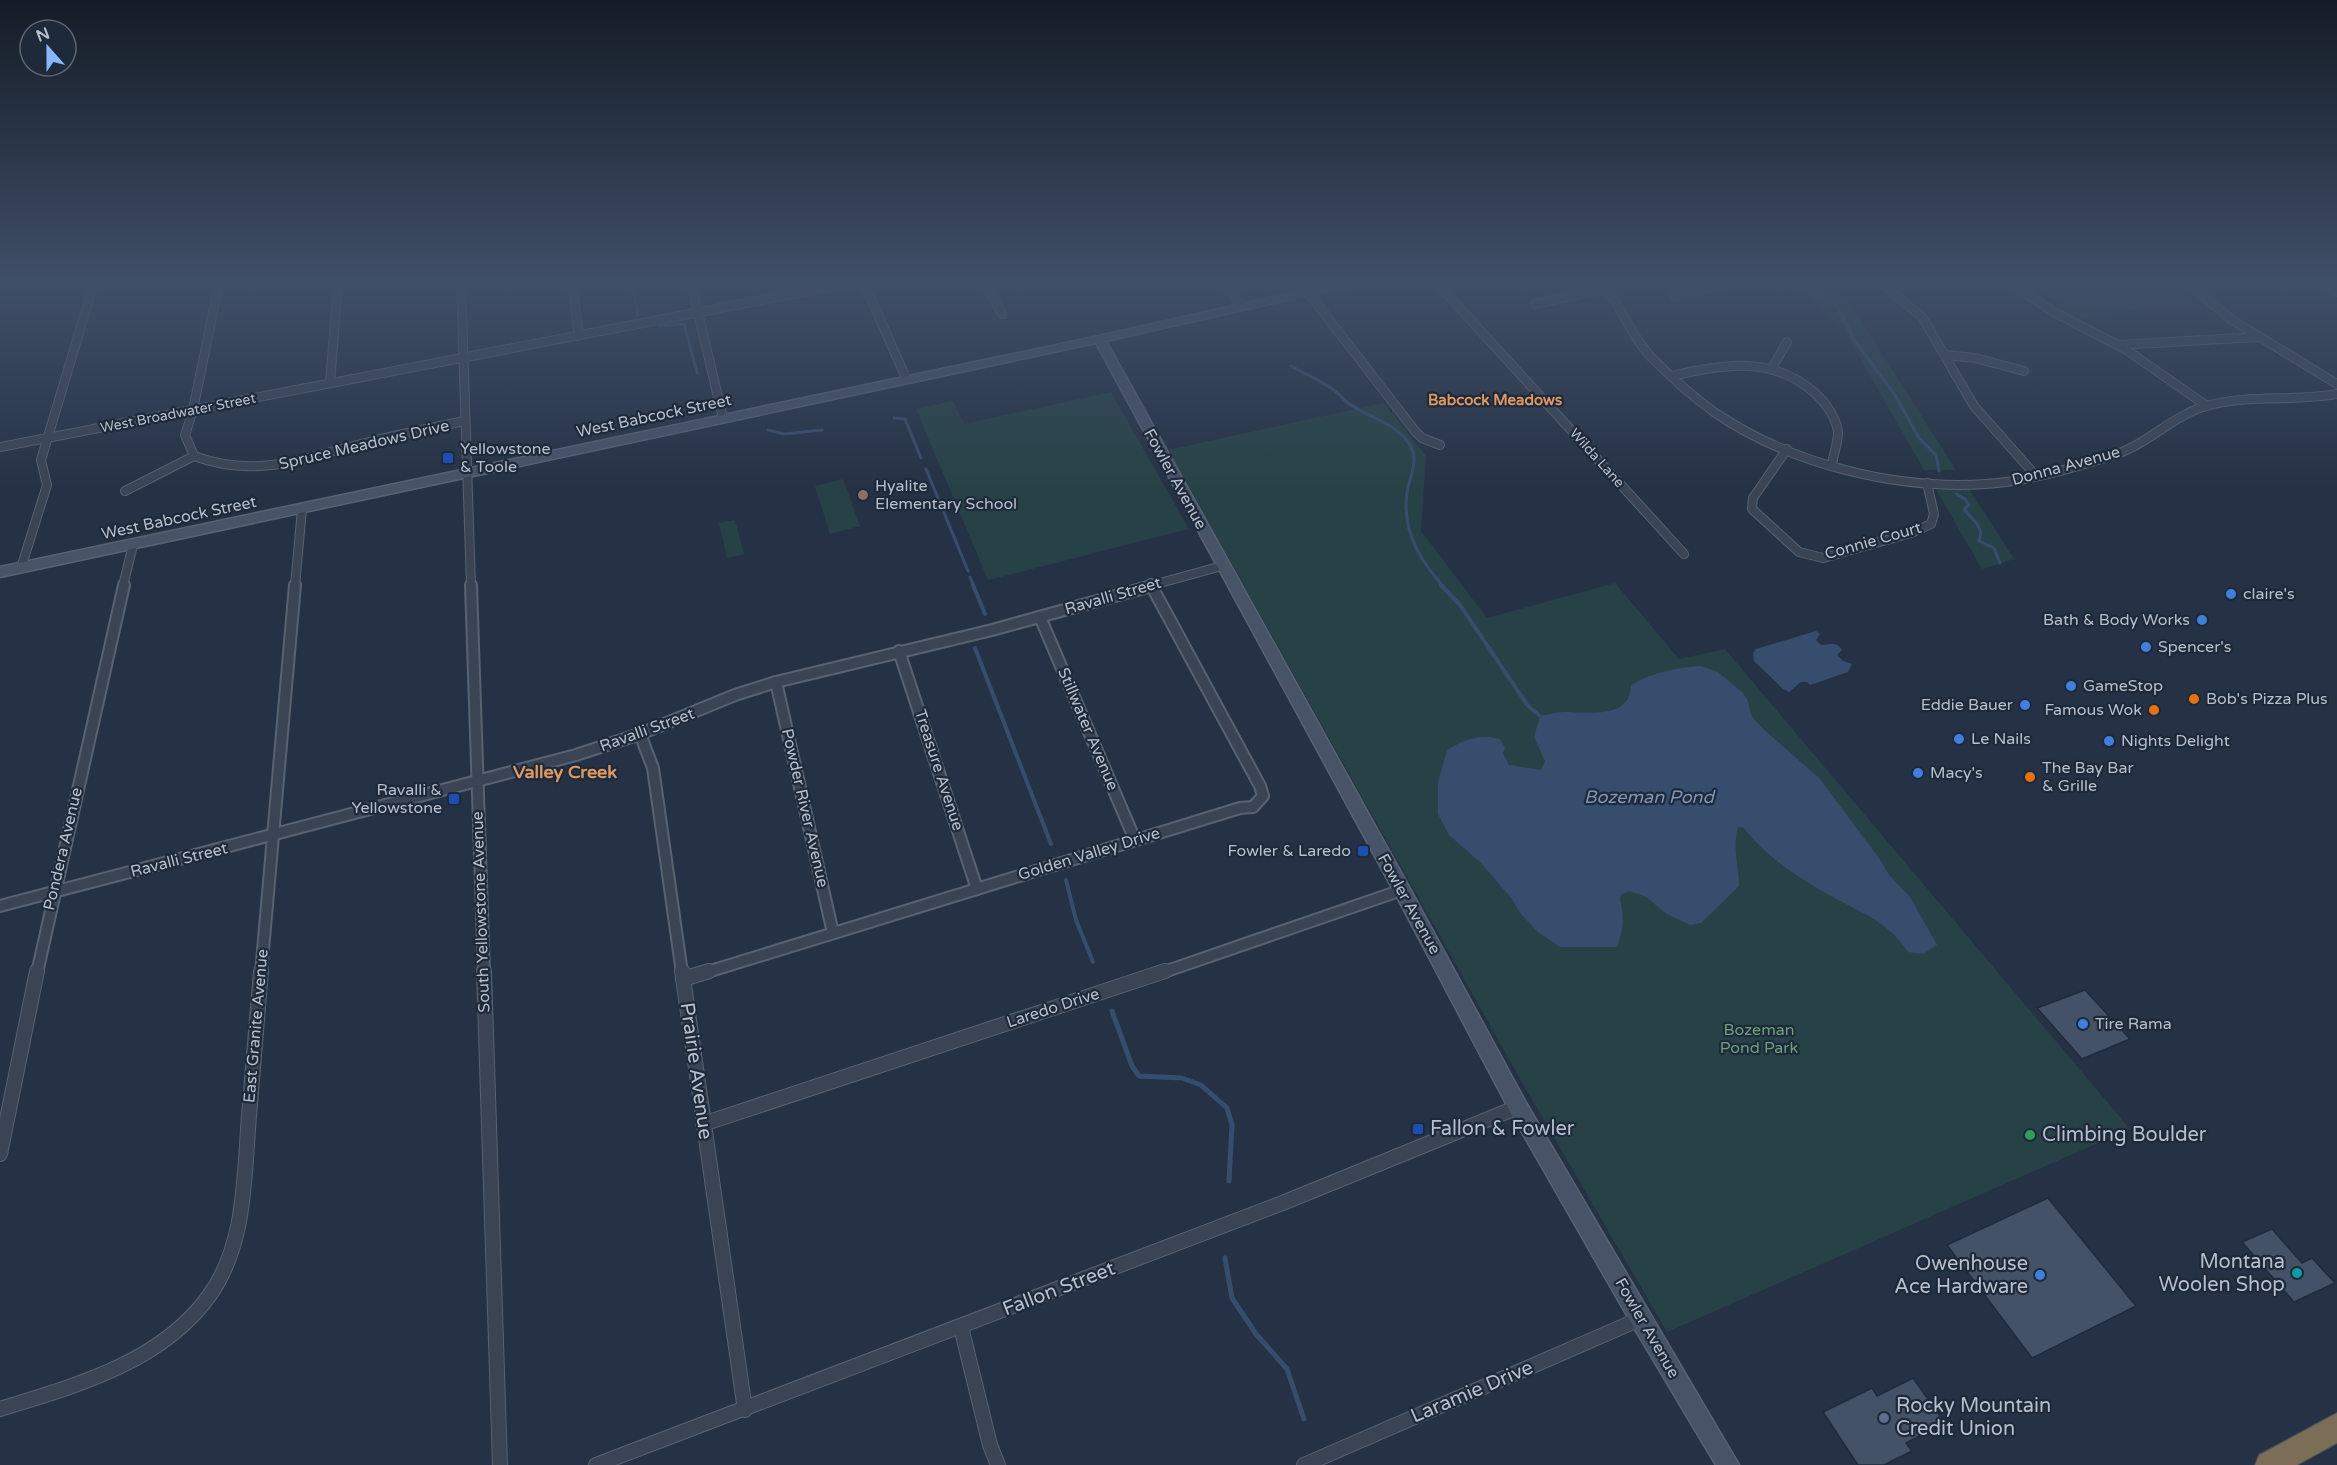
<svg xmlns="http://www.w3.org/2000/svg" width="2337" height="1465" font-family="'Varela Round',sans-serif">
	<style>
		.green { fill: #274246 }
		.water { fill: #374d6d }
		.lines { fill: none; stroke-linecap: round; stroke-linejoin: round }
		.stream-far2 { stroke: #374d6d; stroke-width: 3 }
		.stream-far1 { stroke: #374d6d; stroke-width: 4 }
		.stream { stroke: #374d6d; stroke-width: 5 }
		.building { fill: #445267; stroke: #202b3b; stroke-width: 1.5 }
		.street-far2-casing { stroke: #586271; stroke-width: 10 }
		.street-far1-casing { stroke: #586271; stroke-width: 14 }
		.street-casing { stroke: #586271; stroke-width: 16 }
		.secondary-casing { stroke: #586271; stroke-width: 3 }
		.highway-casing { stroke: #444f5e; stroke-width: 2 }
		.street-far2 { stroke: #3a4454; stroke-width: 8 }
		.street-far1 { stroke: #3a4454; stroke-width: 10 }
		.street { stroke: #3a4454; stroke-width: 14 }
		.secondary { fill: #475367; fill-rule: evenodd }
		.highway { fill: #7b6d56; fill-rule: evenodd }
		.transit-dot { fill: #1a4fb4; stroke: #1e2939; stroke-width: 2 }
		.education-dot { fill: #8d6e63; stroke: #1e2939; stroke-width: 2 }
		.shop-dot { fill: #3f7fe0; stroke: #1e2939; stroke-width: 2 }
		.food-dot { fill: #e8710a; stroke: #1e2939; stroke-width: 2 }
		.leisure-dot { fill: #2e9e5b; stroke: #1e2939; stroke-width: 2 }
		.culture-dot { fill: #0f9aa8; stroke: #1e2939; stroke-width: 2 }
		.service-dot { fill: #5c6f8a; stroke: #1e2939; stroke-width: 2 }
		.labels { text-anchor: middle; dominant-baseline: central; stroke-width: 4.5; stroke-linejoin: round; paint-order: stroke }
		.far-street-label { font-size: 14px; fill: #b7bfce; stroke: #1e2939 }
		.far-neighbourhood-label { font-size: 15px; font-weight: bold; fill: #de9962; stroke: #1e2939 }
		.street-label { font-size: 16px; fill: #b7bfce; stroke: #1e2939 }
		.poi-label { font-size: 16px; fill: #b7bfce; stroke: #1e2939; text-anchor: start }
		.park-label { font-size: 16px; fill: #6ca079; stroke: #1e2939 }
		.neighbourhood-label { font-size: 18px; font-weight: bold; fill: #de9962; stroke: #1e2939 }
		.water-label { font-size: 18px; font-style: italic; fill: #7c95b7; stroke: #1e2939 }
		.near-street-label { font-size: 20px; fill: #b7bfce; stroke: #1e2939 }
		.near-poi-label { font-size: 20px; fill: #b7bfce; stroke: #1e2939; text-anchor: start }
	</style>
	<rect width="100%" height="100%" fill="#253245"/>
	<g class="green">
		<polygon points="1789,283 1824,283 1849,302 1956,470 1924,470 1846,333 1821,309"/>
		<polygon points="2020,283 2174,283 2197,307 2112,311 2079,319 2061,310 2066,308 2037,288 2030,290"/>
		<polygon points="1111,392 1189,529 988,580 916,409 953,401 964,424"/>
		<polygon points="1384,403 1426,456 1421,531 1487,618 1615,583 1679,659 1725,649 2130,1129 1667,1332 1519,1077 1168,450"/>
		<polygon points="843,479 860,526 830,534 815,486"/>
		<polygon points="1935,488 1969,489 2014,559 1982,569"/>
		<polygon points="735,520 744,554 727,558 719,523"/>
	</g>
	<g class="water">
		<path d="M1816,631L1820,634L1816,640L1821,645C1829,645 1837,641 1842,650L1837,655L1843,661L1852,664L1848,672L1810,685L1807,682H1801L1789,692L1783,689L1754,661L1753,653L1756,649Z"/>
		<path d="M1701,666L1718,672L1743,693L1748,701L1751,715L1761,727L1819,778L1881,861L1889,875L1910,897L1937,945L1923,954L1908,952C1887,919 1854,910 1822,891C1792,874 1764,854 1743,827H1738C1732,848 1739,865 1739,886L1701,923L1690,925L1667,914L1646,897L1630,891L1622,894L1620,898C1624,916 1624,929 1617,947H1560L1538,932L1521,914L1512,899L1481,863L1449,835L1438,814V782L1447,750C1466,739 1478,734 1500,739L1505,748L1503,753L1509,765L1541,770L1545,761L1534,737L1540,716C1548,715 1556,712 1564,712C1587,712 1631,720 1631,685C1654,672 1675,668 1701,666Z"/>
	</g>
	<g class="lines">
		<g class="stream-far2">
			<polyline points="632,283 638,315"/>
			<polyline points="1805,283 1820,299 1836,305 1855,341 1895,395 1919,438 1936,455 1939,471"/>
			<polyline points="659,326 684,324 697,373"/>
			<path d="M1291,366C1304,373 1319,380 1331,388C1338,392 1342,399 1348,403C1369,418 1398,423 1411,447C1418,460 1411,475 1408,487C1400,525 1418,559 1443,586"/>
			<polyline points="894,418 905,419 921,458"/>
			<polyline points="768,430 784,434 822,430"/>
			<polyline points="926,469 968,571"/>
			<path d="M1956,494L1965,499L1969,505L1964,509C1972,520 1985,526 1979,541L1994,548L2000,563"/>
			<polyline points="970,577 974,586"/>
		</g>
		<g class="stream-far1">
			<polyline points="973,585 985,614"/>
			<polyline points="1441,585 1460,605 1528,706 1540,716"/>
			<polyline points="975,648 1051,844"/>
			<polyline points="1066,880 1076,920 1093,962"/>
		</g>
		<g class="stream">
			<polyline points="1112,1011 1132,1066 1139,1076 1182,1078 1201,1085 1227,1108 1232,1125 1229,1181"/>
			<polyline points="1225,1258 1232,1298 1256,1334 1287,1369 1304,1419"/>
		</g>
	</g>
	<g class="building">
		<polygon points="2085,990 2130,1039 2082,1059 2037,1008"/>
		<polygon points="2048,1198 2136,1306 2032,1358 1947,1245"/>
		<polygon points="2272,1229 2302,1263 2312,1258 2335,1283 2294,1302 2242,1242"/>
		<polygon points="1913,1378 1945,1423 1906,1443 1912,1451 1884,1465 1858,1465 1823,1412 1872,1388 1877,1396"/>
	</g>
	<g class="lines">
		<g class="street-far2-casing">
			<g id="street-far2">
				<path d="M219,283L193,410L185,435L194,456C256,479 304,458 365,443C398,434 431,428 464,421"/>
				<polyline points="461,283 471,586"/>
				<polyline points="572,283 579,336"/>
				<polyline points="691,283 723,418"/>
				<polyline points="864,283 906,378"/>
				<polyline points="985,283 1002,314"/>
				<polyline points="1224,283 1242,306"/>
				<polyline points="1437,283 1684,554"/>
				<path d="M1602,283C1622,306 1630,336 1652,358C1671,377 1692,396 1714,412C1790,464 1895,490 1986,484C2030,481 2073,468 2114,455C2148,444 2172,416 2206,406C2249,394 2294,402 2337,394"/>
				<polyline points="1881,283 1922,317 1974,406 2036,476"/>
				<polyline points="2011,283 2052,311 2125,349 2207,406"/>
				<polyline points="2187,283 2232,320 2337,384"/>
				<polyline points="2321,283 2337,292"/>
				<polyline points="1307,291 1415,431 1422,438 1440,445"/>
				<polyline points="1675,296 1729,283"/>
				<polyline points="1535,304 1608,288"/>
				<polyline points="2118,345 2258,337"/>
				<polyline points="1945,355 1975,358 2024,371"/>
				<polyline points="1772,368 1787,342"/>
				<path d="M1672,376C1722,364 1774,355 1816,394C1826,403 1837,419 1838,433C1838,444 1833,454 1832,465"/>
				<polyline points="330,383 338,283"/>
				<polyline points="0,447 850,283"/>
				<polyline points="1787,449 1753,498 1752,509 1799,552 1823,558 1911,533 1931,524 1934,514 1927,483"/>
				<polyline points="125,491 194,456"/>
				<polyline points="21,568 47,485 41,460 94,283"/>
				<polyline points="123,586 133,545"/>
				<polyline points="295,586 302,509"/>
				<polyline points="1149,586 1222,566"/>
			</g>
		</g>
		<g class="street-far1-casing">
			<g id="street-far1">
				<polyline points="471,585 484,973"/>
				<polyline points="1040,617 1135,840"/>
				<polyline points="899,651 977,889"/>
				<polyline points="776,682 833,933"/>
				<polyline points="640,734 653,768 682,973"/>
				<polyline points="0,906 576,755 640,734 735,695 776,682 992,630 1155,585"/>
				<polyline points="37,973 124,585"/>
				<polyline points="261,973 295,585"/>
				<polyline points="704,973 1240,808 1253,807 1263,796 1260,786 1151,585"/>
				<polyline points="1161,973 1402,890"/>
			</g>
		</g>
		<g class="street-casing">
			<g id="street">
				<polyline points="484,971 500,1465"/>
				<polyline points="682,971 745,1410"/>
				<polyline points="683,979 709,971"/>
				<polyline points="703,1124 1165,971"/>
				<polyline points="0,1154 37,971"/>
				<polyline points="961,1327 990,1445 998,1465"/>
				<path d="M0,1409C74,1386 161,1363 209,1296C246,1245 244,1177 249,1116C253,1068 257,1020 261,971"/>
				<polyline points="596,1465 1285,1202 1518,1107"/>
				<polyline points="1304,1465 1640,1319"/>
			</g>
		</g>
		<g class="secondary-casing">
			<polygon id="secondary" points="1336,283 1354,283 1349,286 1106,341 1408,885 1525,1101 1739,1465 1716,1465 1633,1326 1511,1113 1396,895 1096,343 0,577 0,567 1099,336"/>
		</g>
		<g class="highway-casing">
			<polygon id="highway" points="2337,1413 2337,1443 2297,1465 2255,1465 2259,1455"/>
		</g>
		<use href="#street-far2" class="street-far2"/>
		<use href="#street-far1" class="street-far1"/>
		<use href="#street" class="street"/>
		<use href="#secondary" class="secondary"/>
		<use href="#highway" class="highway"/>
	</g>
	<linearGradient id="sky" x2="0" y2="1"><stop stop-color="#141c26"/><stop offset="0.58" stop-color="#404f68"/><stop offset="1" stop-color="#404f68" stop-opacity="0"/></linearGradient>
	<rect width="2337" height="488" fill="url(#sky)"/>
	<g class="transit-dot">
		<rect x="442" y="452" width="12" height="12" rx="3"/>
		<rect x="448" y="793" width="12" height="12" rx="3"/>
		<rect x="1357" y="845" width="12" height="12" rx="3"/>
		<rect x="1412" y="1123" width="12" height="12" rx="3"/>
	</g>
	<circle class="education-dot" cx="863" cy="495" r="6"/>
	<g class="shop-dot">
		<circle cx="2231" cy="594" r="6"/>
		<circle cx="2202" cy="620" r="6"/>
		<circle cx="2146" cy="647" r="6"/>
		<circle cx="2071" cy="686" r="6"/>
		<circle cx="2025" cy="705" r="6"/>
		<circle cx="1959" cy="739" r="6"/>
		<circle cx="2109" cy="741" r="6"/>
		<circle cx="1918" cy="773" r="6"/>
		<circle cx="2083" cy="1024" r="6"/>
		<circle cx="2040" cy="1275" r="6"/>
	</g>
	<g class="food-dot">
		<circle cx="2194" cy="699" r="6"/>
		<circle cx="2154" cy="710" r="6"/>
		<circle cx="2030" cy="777" r="6"/>
	</g>
	<circle class="leisure-dot" cx="2030" cy="1135" r="6"/>
	<circle class="culture-dot" cx="2297" cy="1273" r="6"/>
	<circle class="service-dot" cx="1884" cy="1418" r="6"/>
	<g class="labels">
		<g class="far-street-label">
			<text transform="translate(178 413) rotate(-11)">West Broadwater Street</text>
			<text transform="translate(1597 458) rotate(48)">Wilda Lane</text>
		</g>
		<g class="far-neighbourhood-label">
			<text x="1495" y="400">Babcock Meadows</text>
		</g>
		<g class="street-label">
			<text transform="translate(654 416) rotate(-12)">West Babcock Street</text>
			<text transform="translate(364 445) rotate(-13)">Spruce Meadows Drive</text>
			<text transform="translate(2066 466) rotate(-15)">Donna Avenue</text>
			<text transform="translate(1175 479) rotate(61)">Fowler Avenue</text>
			<text transform="translate(179 518) rotate(-12)">West Babcock Street</text>
			<text transform="translate(1873 541) rotate(-16)">Connie Court</text>
			<text transform="translate(1113 596) rotate(-16)">Ravalli Street</text>
			<text transform="translate(1088 729) rotate(67)">Stillwater Avenue</text>
			<text transform="translate(647 730) rotate(-20)">Ravalli Street</text>
			<text transform="translate(939 770) rotate(72)">Treasure Avenue</text>
			<text transform="translate(805 808) rotate(77)">Powder River Avenue</text>
			<text transform="translate(63 849) rotate(-77)">Pondera Avenue</text>
			<text transform="translate(1089 854) rotate(-17)">Golden Valley Drive</text>
			<text transform="translate(179 860) rotate(-14)">Ravalli Street</text>
			<text transform="translate(1409 904) rotate(61)">Fowler Avenue</text>
			<text transform="translate(481 912) rotate(-92)">South Yellowstone Avenue</text>
			<text transform="translate(1053 1008) rotate(-18)">Laredo Drive</text>
			<text transform="translate(256 1026) rotate(-85)">East Granite Avenue</text>
			<text transform="translate(1647 1328) rotate(60)">Fowler Avenue</text>
		</g>
		<g class="poi-label">
			<text x="460" y="449">Yellowstone<tspan x="460" dy="18">&amp; Toole</tspan></text>
			<text x="875" y="486">Hyalite<tspan x="875" dy="18">Elementary School</tspan></text>
			<text x="2243" y="594">claire's</text>
			<text x="2190" y="620" text-anchor="end">Bath &amp; Body Works</text>
			<text x="2158" y="647">Spencer's</text>
			<text x="2083" y="686">GameStop</text>
			<text x="2206" y="699">Bob's Pizza Plus</text>
			<text x="2013" y="705" text-anchor="end">Eddie Bauer</text>
			<text x="2142" y="710" text-anchor="end">Famous Wok</text>
			<text x="1971" y="739">Le Nails</text>
			<text x="2121" y="741">Nights Delight</text>
			<text x="2042" y="768">The Bay Bar<tspan x="2042" dy="18">&amp; Grille</tspan></text>
			<text x="1930" y="773">Macy's</text>
			<text x="442" y="790" text-anchor="end">Ravalli &amp;<tspan x="442" dy="18">Yellowstone</tspan></text>
			<text x="1351" y="851" text-anchor="end">Fowler &amp; Laredo</text>
			<text x="2095" y="1024">Tire Rama</text>
		</g>
		<g class="park-label">
			<text x="1759" y="1030">Bozeman<tspan x="1759" dy="18">Pond Park</tspan></text>
		</g>
		<g class="neighbourhood-label">
			<text x="565" y="772">Valley Creek</text>
		</g>
		<g class="water-label">
			<text x="1649" y="797">Bozeman Pond</text>
		</g>
		<g class="near-street-label">
			<text transform="translate(696 1071) rotate(82)">Prairie Avenue</text>
			<text transform="translate(1059 1289) rotate(-21)">Fallon Street</text>
			<text transform="translate(1472 1392) rotate(-23)">Laramie Drive</text>
		</g>
		<g class="near-poi-label">
			<text x="1430" y="1129">Fallon &amp; Fowler</text>
			<text x="2042" y="1135">Climbing Boulder</text>
			<text x="2285" y="1262" text-anchor="end">Montana<tspan x="2285" dy="23">Woolen Shop</tspan></text>
			<text x="2028" y="1264" text-anchor="end">Owenhouse<tspan x="2028" dy="23">Ace Hardware</tspan></text>
			<text x="1896" y="1406">Rocky Mountain<tspan x="1896" dy="23">Credit Union</tspan></text>
		</g>
	</g>
	<g transform="translate(48 48) rotate(339)"><circle r="28" fill="#1e2939" stroke="#5b6575" stroke-width="1.5"/>
	<path d="M0-4.5L10 22L0 15L-10 22Z" fill="#8bb6ff"/>
	<text y="-9" font-size="16" font-weight="bold" text-anchor="middle" fill="#b7bfce">N</text>
	</g>
</svg>
